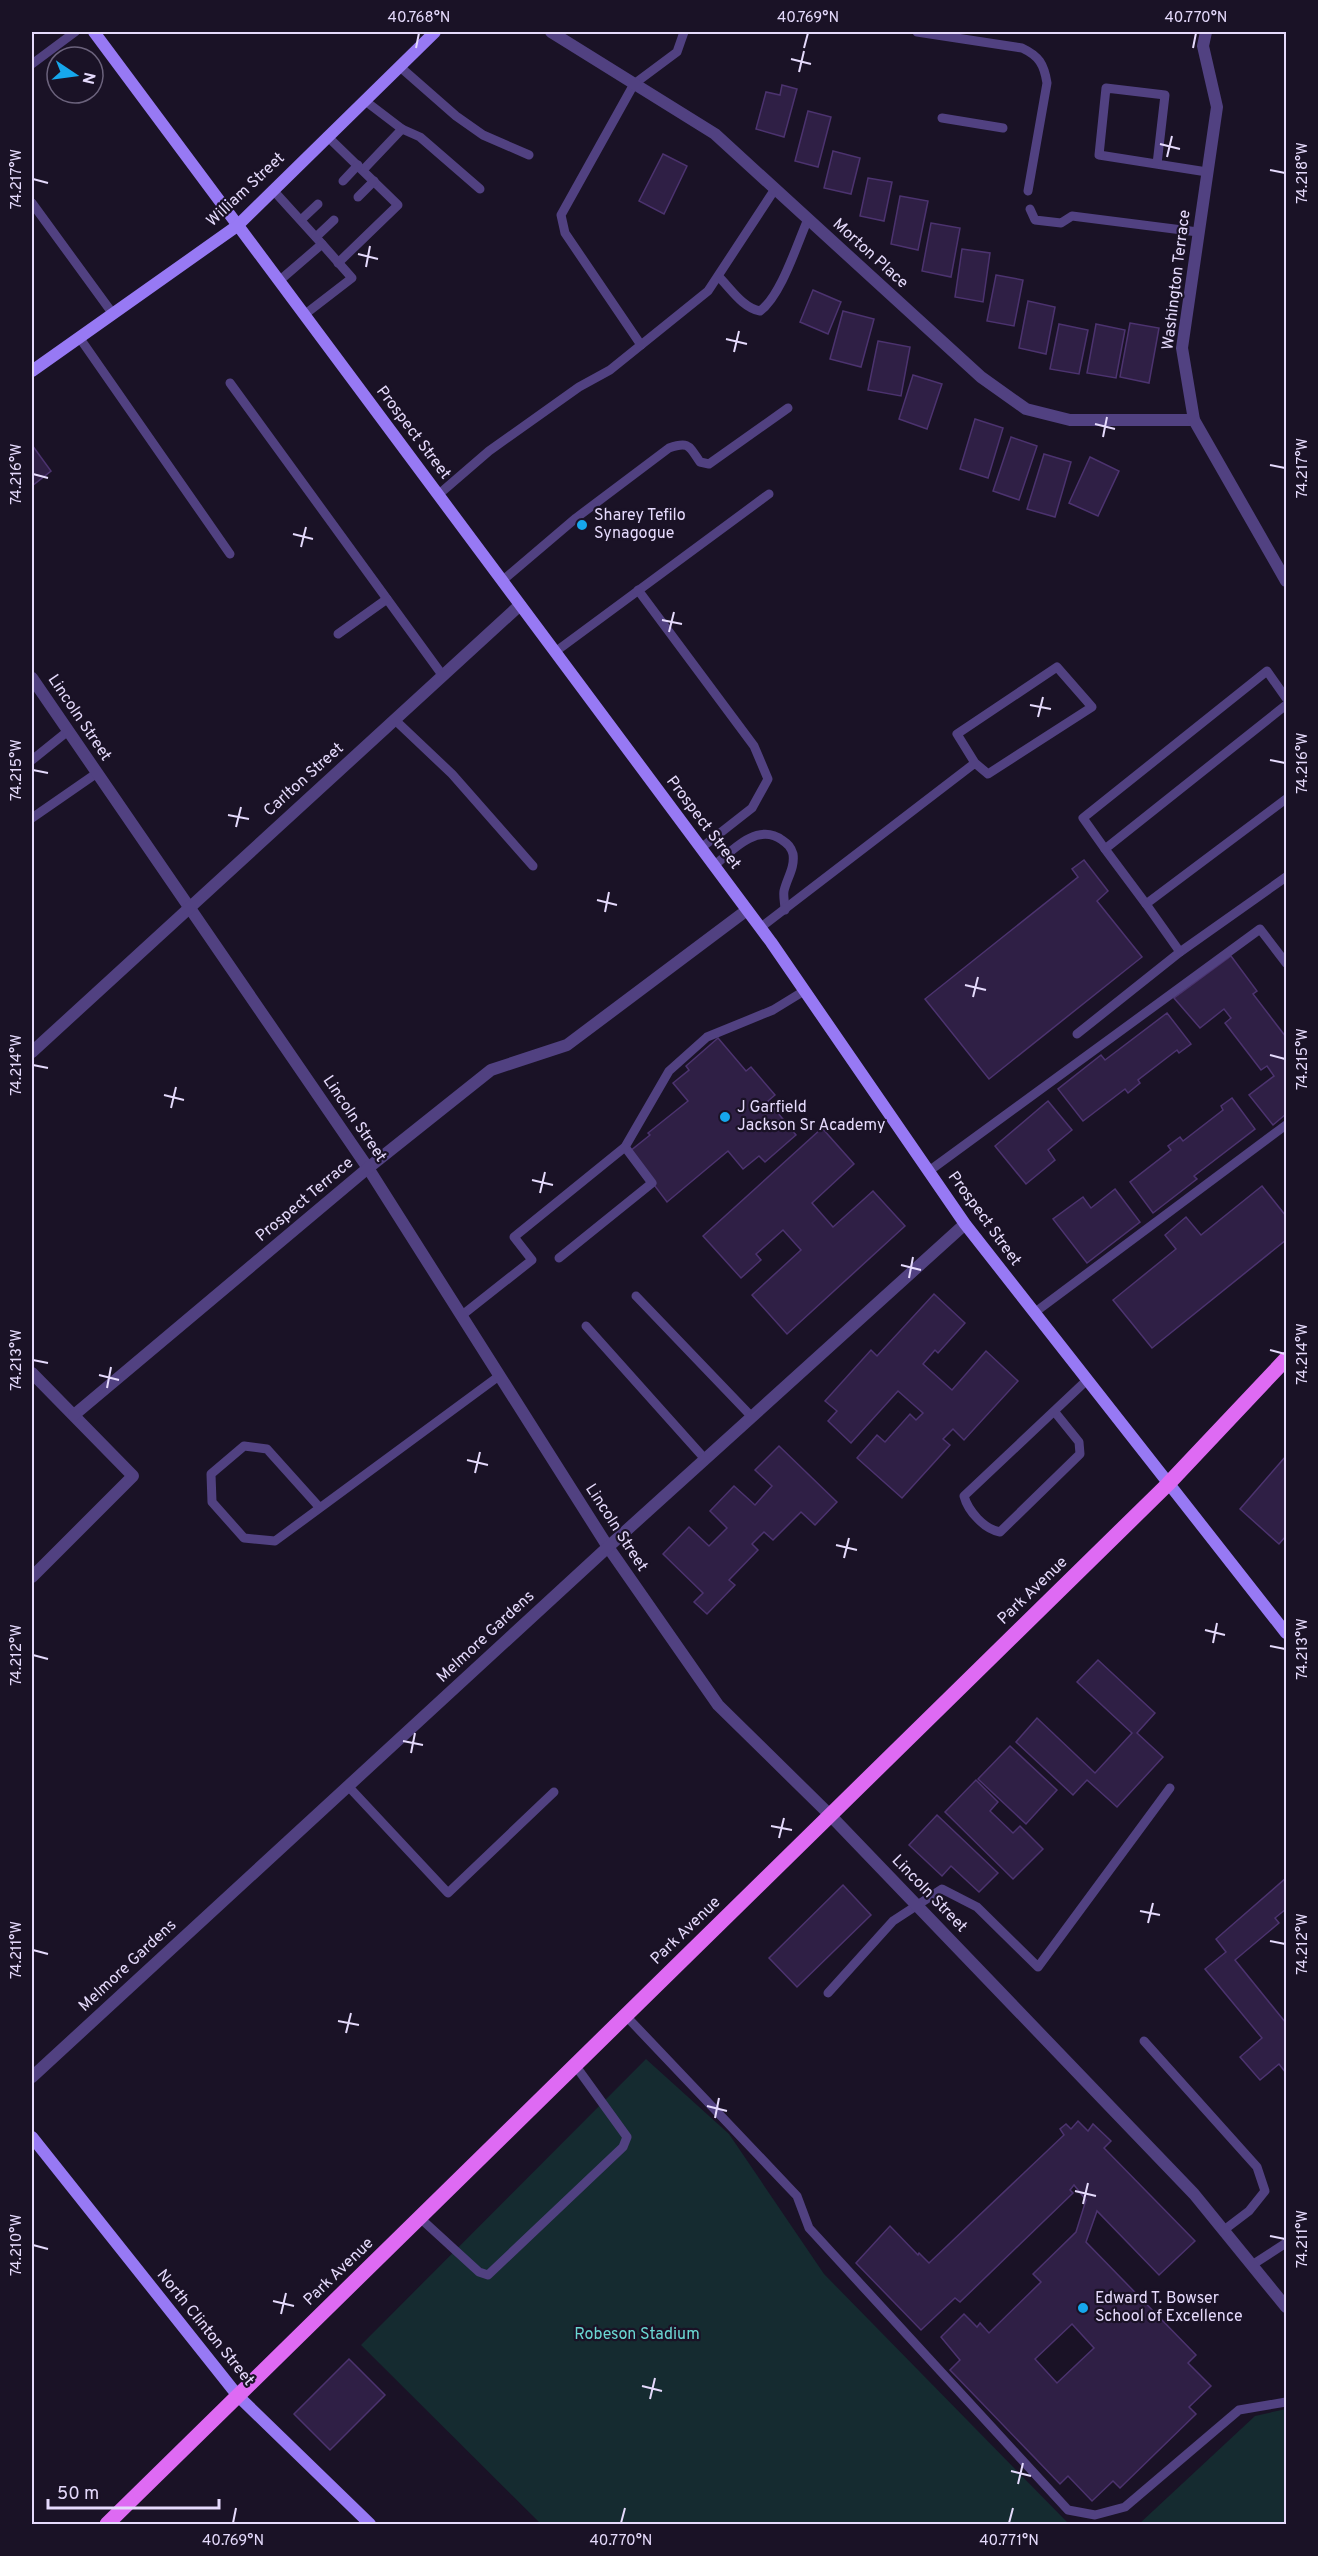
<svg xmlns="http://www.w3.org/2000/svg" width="1318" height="2556" font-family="Overpass,sans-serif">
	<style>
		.green { fill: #152b30 }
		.building { fill: #2f1f45; stroke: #4c336f; stroke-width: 1.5; fill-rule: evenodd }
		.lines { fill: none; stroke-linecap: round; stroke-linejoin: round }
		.lane { stroke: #514181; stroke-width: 9 }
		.street { stroke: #514181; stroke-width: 12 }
		.secondary { stroke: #9779f4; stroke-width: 12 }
		.primary { stroke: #de6af3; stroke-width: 15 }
		.ticks { fill: none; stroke: #e5dafc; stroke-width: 2 }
		.poi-dot { fill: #16a7ec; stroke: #1a1226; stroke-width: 2 }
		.labels { text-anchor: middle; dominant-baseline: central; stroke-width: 4.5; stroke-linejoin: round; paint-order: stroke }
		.street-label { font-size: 16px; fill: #e5dafc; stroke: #1a1226 }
		.poi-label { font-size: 16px; fill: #e5dafc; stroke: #1a1226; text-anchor: start }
		.park-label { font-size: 16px; fill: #6bd7d3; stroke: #1a1226 }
		.neatline { fill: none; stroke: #e5dafc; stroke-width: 2 }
		.ticks-label { font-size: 15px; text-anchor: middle; fill: #e5dafc }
	</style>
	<rect width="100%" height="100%" fill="#1a1226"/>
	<g class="green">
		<polygon points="646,2059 729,2134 824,2274 1069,2524 541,2524 361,2345"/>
		<polygon points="1286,2409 1286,2524 1139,2524 1255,2416"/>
	</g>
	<g class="building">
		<polygon points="782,85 797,89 784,137 756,129 766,92 780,95"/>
		<polygon points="808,111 831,117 818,167 795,161"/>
		<polygon points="833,151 860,158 851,194 824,188"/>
		<polygon points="663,154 687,166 664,214 639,201"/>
		<polygon points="868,178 892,182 884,221 860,216"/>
		<polygon points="900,196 928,201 918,250 891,244"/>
		<polygon points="931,223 960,228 951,277 922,271"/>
		<polygon points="962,249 990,253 983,302 955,297"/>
		<polygon points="996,275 1023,280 1014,326 987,321"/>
		<polygon points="813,290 841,302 828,334 800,322"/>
		<polygon points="1028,301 1055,307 1046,354 1019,348"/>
		<polygon points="843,311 874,319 861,367 830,359"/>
		<polygon points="1130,323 1159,328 1149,383 1120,377"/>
		<polygon points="1059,324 1088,330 1079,374 1050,369"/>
		<polygon points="1096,324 1125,330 1116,378 1087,373"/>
		<polygon points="878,341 910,347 901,396 868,390"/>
		<polygon points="913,375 942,384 927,429 899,419"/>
		<polygon points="975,419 1003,428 988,478 960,469"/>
		<polygon points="1011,437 1037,446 1019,500 993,491"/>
		<polygon points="32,445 51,471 32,486"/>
		<polygon points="1044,454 1071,462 1055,517 1027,509"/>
		<polygon points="1090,457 1119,471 1098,516 1069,503"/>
		<polygon points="1084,860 1108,891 1097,901 1142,957 989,1079 925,999 1078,877 1072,869"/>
		<polygon points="1231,956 1257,991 1253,994 1286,1037 1286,1114 1273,1125 1249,1095 1274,1076 1267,1066 1261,1070 1225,1023 1231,1018 1224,1009 1200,1028 1174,998"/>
		<polygon points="1167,1013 1191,1044 1179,1053 1177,1050 1138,1080 1140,1083 1128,1093 1125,1089 1083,1121 1058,1089 1101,1055 1105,1060"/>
		<polygon points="718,1038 746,1071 751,1067 775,1095 768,1101 796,1135 765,1162 759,1156 743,1169 728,1151 667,1202 629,1152 650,1135 648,1133 688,1101 673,1083 689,1070 686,1066"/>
		<polygon points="1232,1098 1255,1129 1194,1176 1197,1179 1153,1213 1130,1182 1171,1150 1168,1146 1180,1137 1183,1141 1223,1110 1221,1106"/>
		<polygon points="1048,1101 1072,1130 1048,1150 1055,1160 1026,1184 995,1146"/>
		<polygon points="822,1128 854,1164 812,1203 833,1227 873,1191 905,1226 787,1334 752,1295 801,1250 783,1230 756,1254 761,1260 741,1278 703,1236"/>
		<polygon points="1262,1186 1286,1216 1286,1240 1152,1348 1113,1300 1176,1249 1165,1235 1186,1217 1201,1235"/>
		<polygon points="1115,1189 1140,1222 1087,1263 1053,1219 1083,1197 1091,1208"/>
		<polygon points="934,1294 965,1323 938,1353 935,1350 923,1364 952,1390 986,1351 1018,1381 964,1440 953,1429 943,1439 950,1445 902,1498 857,1458 877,1435 885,1442 910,1414 916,1420 923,1413 898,1391 851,1443 828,1421 837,1411 825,1401 871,1350 877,1356"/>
		<polygon points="779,1446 837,1502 815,1525 801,1512 773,1540 764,1532 752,1544 758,1550 729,1580 735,1585 707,1614 694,1602 703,1593 663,1554 689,1527 709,1546 727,1528 710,1511 734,1486 755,1505 772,1486 755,1470"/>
		<polygon points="1286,1456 1286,1536 1279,1544 1240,1509"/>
		<polygon points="1098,1660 1155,1713 1137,1733 1163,1757 1117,1807 1087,1780 1073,1795 1016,1742 1037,1718 1095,1773 1132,1733 1077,1682"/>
		<polygon points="1010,1746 1057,1790 1026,1824 978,1779"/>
		<polygon points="976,1780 998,1802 990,1811 1013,1833 1020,1826 1043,1849 1013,1879 945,1812"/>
		<polygon points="937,1815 998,1873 979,1892 951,1866 942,1876 909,1845"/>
		<polygon points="1286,1878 1286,1909 1275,1918 1279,1923 1235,1960 1286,2023 1286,2073 1279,2064 1260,2080 1240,2057 1262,2038 1205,1969 1226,1952 1216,1939"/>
		<polygon points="843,1885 871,1915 797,1987 769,1958"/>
		<path d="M1078,2121L1088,2131L1093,2124L1111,2141L1104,2148L1195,2241L1159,2275L1097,2211L1086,2242L1196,2355L1188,2363L1211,2386L1189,2407L1196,2414L1120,2488L1113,2481L1092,2501L1068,2476L1060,2484L950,2370L960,2360L941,2337L964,2314L977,2327L980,2323L989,2333L1041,2282L1033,2274L1076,2232L1086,2200L1074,2185L1070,2190L1073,2193L960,2302L955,2298L921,2330L856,2263L890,2226L918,2255L919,2253L929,2263L1064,2135L1060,2129L1066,2124L1071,2129ZM1072,2324L1094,2348L1057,2383L1035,2359Z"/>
		<polygon points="349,2359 385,2395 330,2450 294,2414"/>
	</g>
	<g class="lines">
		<g class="lane">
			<path d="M917,32L1022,48C1039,56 1044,64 1047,83L1028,191"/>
			<polyline points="32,64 75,32"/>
			<polyline points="399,66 456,116 483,135 529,155"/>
			<polyline points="364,100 402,129 420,137 480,189"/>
			<polyline points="942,118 1003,128"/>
			<polyline points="327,136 398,205 338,263"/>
			<polyline points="1157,164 1165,95 1106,88 1099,155 1207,172"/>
			<polyline points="364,169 402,129"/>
			<polyline points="343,181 358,165"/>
			<polyline points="273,190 322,244 279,281"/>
			<polyline points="358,197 374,181"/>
			<polyline points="32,203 113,314"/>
			<polyline points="1030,209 1035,220 1061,223 1072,216 1198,232"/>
			<polyline points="302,219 318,204"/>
			<polyline points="316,237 334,220"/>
			<path d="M719,277C731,289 743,308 760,311C781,296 797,244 808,219"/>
			<polyline points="304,315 352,278 322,244"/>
			<polyline points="79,337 230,554"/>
			<polyline points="641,345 565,233 561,215 634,84 677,52 684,32"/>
			<polyline points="230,383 443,676"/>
			<polyline points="438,495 489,451 579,387 610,370 708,291 775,189"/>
			<path d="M502,581L576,518L669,448C689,441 689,446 700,462L709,464L788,408"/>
			<polyline points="638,590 754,746 768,779 752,808 701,848"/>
			<polyline points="338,634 387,599"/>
			<polyline points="555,652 769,494"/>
			<polyline points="1286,705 1105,849 1146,904 1286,799"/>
			<polyline points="395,720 452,774 533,866"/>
			<polyline points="32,760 68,731"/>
			<polyline points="32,818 97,773"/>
			<polyline points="1105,849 1083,818 1267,671 1286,698"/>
			<path d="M714,866C732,850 758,822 782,840C788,844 791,847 793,854C795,868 787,878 784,891C783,896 785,904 785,910"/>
			<polyline points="1146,904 1180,952 1286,877"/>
			<polyline points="760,928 975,763 988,774 1092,707 1057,667 957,734 975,763"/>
			<polyline points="1077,1034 1180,952"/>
			<polyline points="929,1171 1260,929 1286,963"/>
			<polyline points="559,1258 652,1183 625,1147"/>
			<polyline points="636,1296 752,1417"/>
			<polyline points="1034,1313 1286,1125"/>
			<polyline points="461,1316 532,1260 514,1237 625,1147 669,1071 707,1037 773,1010 804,991"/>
			<polyline points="586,1326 705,1459"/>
			<path d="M1054,1411L1079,1442L1080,1454L1000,1532C984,1529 968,1511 964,1496L1087,1380"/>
			<polyline points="320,1508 267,1449 244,1446 211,1474 212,1502 244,1538 275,1541 499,1376"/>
			<polyline points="348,1786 448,1893 554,1792"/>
			<polyline points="828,1993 893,1921 942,1889 977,1907 1038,1967 1170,1788"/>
			<polyline points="626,2016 797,2196 809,2228 1068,2510 1095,2515 1125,2507 1239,2410 1286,2402"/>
			<polyline points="1144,2041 1257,2167 1265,2191 1249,2211 1224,2230"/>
			<polyline points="420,2218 479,2272 488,2275 623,2147 627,2137 575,2065"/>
			<polyline points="1252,2265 1286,2243"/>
		</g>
		<g class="street">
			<polyline points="551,32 715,134 981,377 1026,409 1070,420 1194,420"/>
			<polyline points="1206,32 1203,46 1217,107 1182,348 1194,420 1286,581"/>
			<polyline points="32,678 368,1168 608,1547 718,1705 830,1815 1194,2194 1286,2307"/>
			<polyline points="32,1052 520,605"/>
			<polyline points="32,1373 133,1476 32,1577"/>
			<polyline points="74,1415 368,1168 491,1070 567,1045 747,910"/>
			<polyline points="32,2077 608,1547 965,1224"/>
		</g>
		<g class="secondary">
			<polyline points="94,32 771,942 965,1224 1286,1633"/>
			<polyline points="32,371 237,226 435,32"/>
			<polyline points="32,2137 238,2396 370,2524"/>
		</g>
		<polyline class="primary" points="107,2524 1168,1484 1286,1359"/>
	</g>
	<path class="ticks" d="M416,48L419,33M804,48L808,33M1193,48L1196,33M791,59L811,64M799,72L804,51M1160,144L1180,149M1167,157L1172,136M1270,170L1285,173M33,179L48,183M358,254L378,259M366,267L370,246M726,339L747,344M734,352L739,331M1095,424L1115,429M1103,437L1107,417M1270,465L1285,468M33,474L48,478M293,534L313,539M301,547L306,527M662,620L682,624M669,632L674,612M1030,705L1051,709M1038,717L1043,697M1270,760L1285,763M33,770L48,773M228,815L249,819M236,827L241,807M597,900L617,905M605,912L609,892M965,985L986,990M973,997L978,977M1270,1055L1285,1059M33,1065L48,1068M164,1095L184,1100M171,1108L176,1087M532,1180L553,1185M540,1193L545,1172M901,1265L921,1270M909,1278L913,1257M1270,1350L1285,1354M33,1360L48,1363M99,1375L119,1380M107,1388L111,1367M467,1460L488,1465M475,1473L480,1452M836,1545L857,1550M844,1558L849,1538M1205,1630L1225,1635M1213,1643L1217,1623M1270,1646L1285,1649M33,1655L48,1659M403,1741L423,1745M411,1753L415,1733M771,1826L792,1830M779,1838L784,1818M1140,1911L1160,1915M1148,1923L1153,1903M1270,1941L1285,1944M33,1950L48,1954M338,2021L359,2025M346,2033L351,2013M707,2106L727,2111M715,2118L719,2098M1075,2191L1096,2196M1083,2204L1088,2183M1270,2236L1285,2239M33,2245L48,2249M273,2301L294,2306M281,2314L286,2293M642,2386L662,2391M650,2399L655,2378M1011,2471L1031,2476M1018,2484L1023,2463M233,2523L236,2508M621,2523L625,2508M1009,2523L1013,2508"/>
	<g class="poi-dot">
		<circle cx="582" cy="525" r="6"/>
		<circle cx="725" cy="1117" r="6"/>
		<circle cx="1083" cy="2308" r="6"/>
	</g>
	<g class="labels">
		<g class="street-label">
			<text transform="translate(246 190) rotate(-43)">William Street</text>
			<text transform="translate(870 254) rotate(42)">Morton Place</text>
			<text transform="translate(1177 280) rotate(-83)">Washington Terrace</text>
			<text transform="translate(413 433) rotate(53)">Prospect Street</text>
			<text transform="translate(79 718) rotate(56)">Lincoln Street</text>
			<text transform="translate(304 780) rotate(-42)">Carlton Street</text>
			<text transform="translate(703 823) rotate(53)">Prospect Street</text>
			<text transform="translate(354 1119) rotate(56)">Lincoln Street</text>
			<text transform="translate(305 1200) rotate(-40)">Prospect Terrace</text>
			<text transform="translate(984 1219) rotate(54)">Prospect Street</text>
			<text transform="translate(616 1528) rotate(57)">Lincoln Street</text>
			<text transform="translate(1033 1591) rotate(-44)">Park Avenue</text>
			<text transform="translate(486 1637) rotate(-43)">Melmore Gardens</text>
			<text transform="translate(929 1894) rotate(46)">Lincoln Street</text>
			<text transform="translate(686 1931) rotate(-44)">Park Avenue</text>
			<text transform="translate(128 1966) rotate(-43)">Melmore Gardens</text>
			<text transform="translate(339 2272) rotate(-44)">Park Avenue</text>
			<text transform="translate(205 2328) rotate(51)">North Clinton Street</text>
		</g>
		<g class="poi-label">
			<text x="594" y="516">Sharey Tefilo<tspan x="594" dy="18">Synagogue</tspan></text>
			<text x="737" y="1108">J Garfield<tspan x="737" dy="18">Jackson Sr Academy</tspan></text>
			<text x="1095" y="2299">Edward T. Bowser<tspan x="1095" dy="18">School of Excellence</tspan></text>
		</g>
		<g class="park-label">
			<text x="637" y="2335">Robeson Stadium</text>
		</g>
	</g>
	<rect width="1318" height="2556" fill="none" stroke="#1a1226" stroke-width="66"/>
	<g transform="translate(75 75) rotate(103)"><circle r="28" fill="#1a1226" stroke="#6b627c" stroke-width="1.5"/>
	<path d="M0-4.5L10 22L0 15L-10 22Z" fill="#16a7ec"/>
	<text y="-9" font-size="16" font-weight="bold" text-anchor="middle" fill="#e5dafc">N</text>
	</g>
	<path d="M48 2499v9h171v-9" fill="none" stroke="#e5dafc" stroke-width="3"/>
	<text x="57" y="2499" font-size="18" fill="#e5dafc" stroke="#1a1226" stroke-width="4.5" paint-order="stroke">50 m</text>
	<rect x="33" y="33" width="1252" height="2490" class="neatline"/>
	<g class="ticks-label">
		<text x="419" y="22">40.768°N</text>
		<text x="808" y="22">40.769°N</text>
		<text x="1196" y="22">40.770°N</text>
		<text transform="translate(1302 173) rotate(-90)" y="5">74.218°W</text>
		<text transform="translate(16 179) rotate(-90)" y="5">74.217°W</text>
		<text transform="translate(1302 468) rotate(-90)" y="5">74.217°W</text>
		<text transform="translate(16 474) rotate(-90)" y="5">74.216°W</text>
		<text transform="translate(1302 763) rotate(-90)" y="5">74.216°W</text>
		<text transform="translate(16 770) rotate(-90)" y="5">74.215°W</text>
		<text transform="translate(1302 1059) rotate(-90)" y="5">74.215°W</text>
		<text transform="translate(16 1065) rotate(-90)" y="5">74.214°W</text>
		<text transform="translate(1302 1354) rotate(-90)" y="5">74.214°W</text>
		<text transform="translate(16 1360) rotate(-90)" y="5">74.213°W</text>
		<text transform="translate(1302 1649) rotate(-90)" y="5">74.213°W</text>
		<text transform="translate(16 1655) rotate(-90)" y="5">74.212°W</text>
		<text transform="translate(1302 1944) rotate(-90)" y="5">74.212°W</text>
		<text transform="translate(16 1950) rotate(-90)" y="5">74.211°W</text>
		<text transform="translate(1302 2239) rotate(-90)" y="5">74.211°W</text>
		<text transform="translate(16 2245) rotate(-90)" y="5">74.210°W</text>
		<text x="233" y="2545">40.769°N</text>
		<text x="621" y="2545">40.770°N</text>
		<text x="1009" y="2545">40.771°N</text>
	</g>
</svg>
